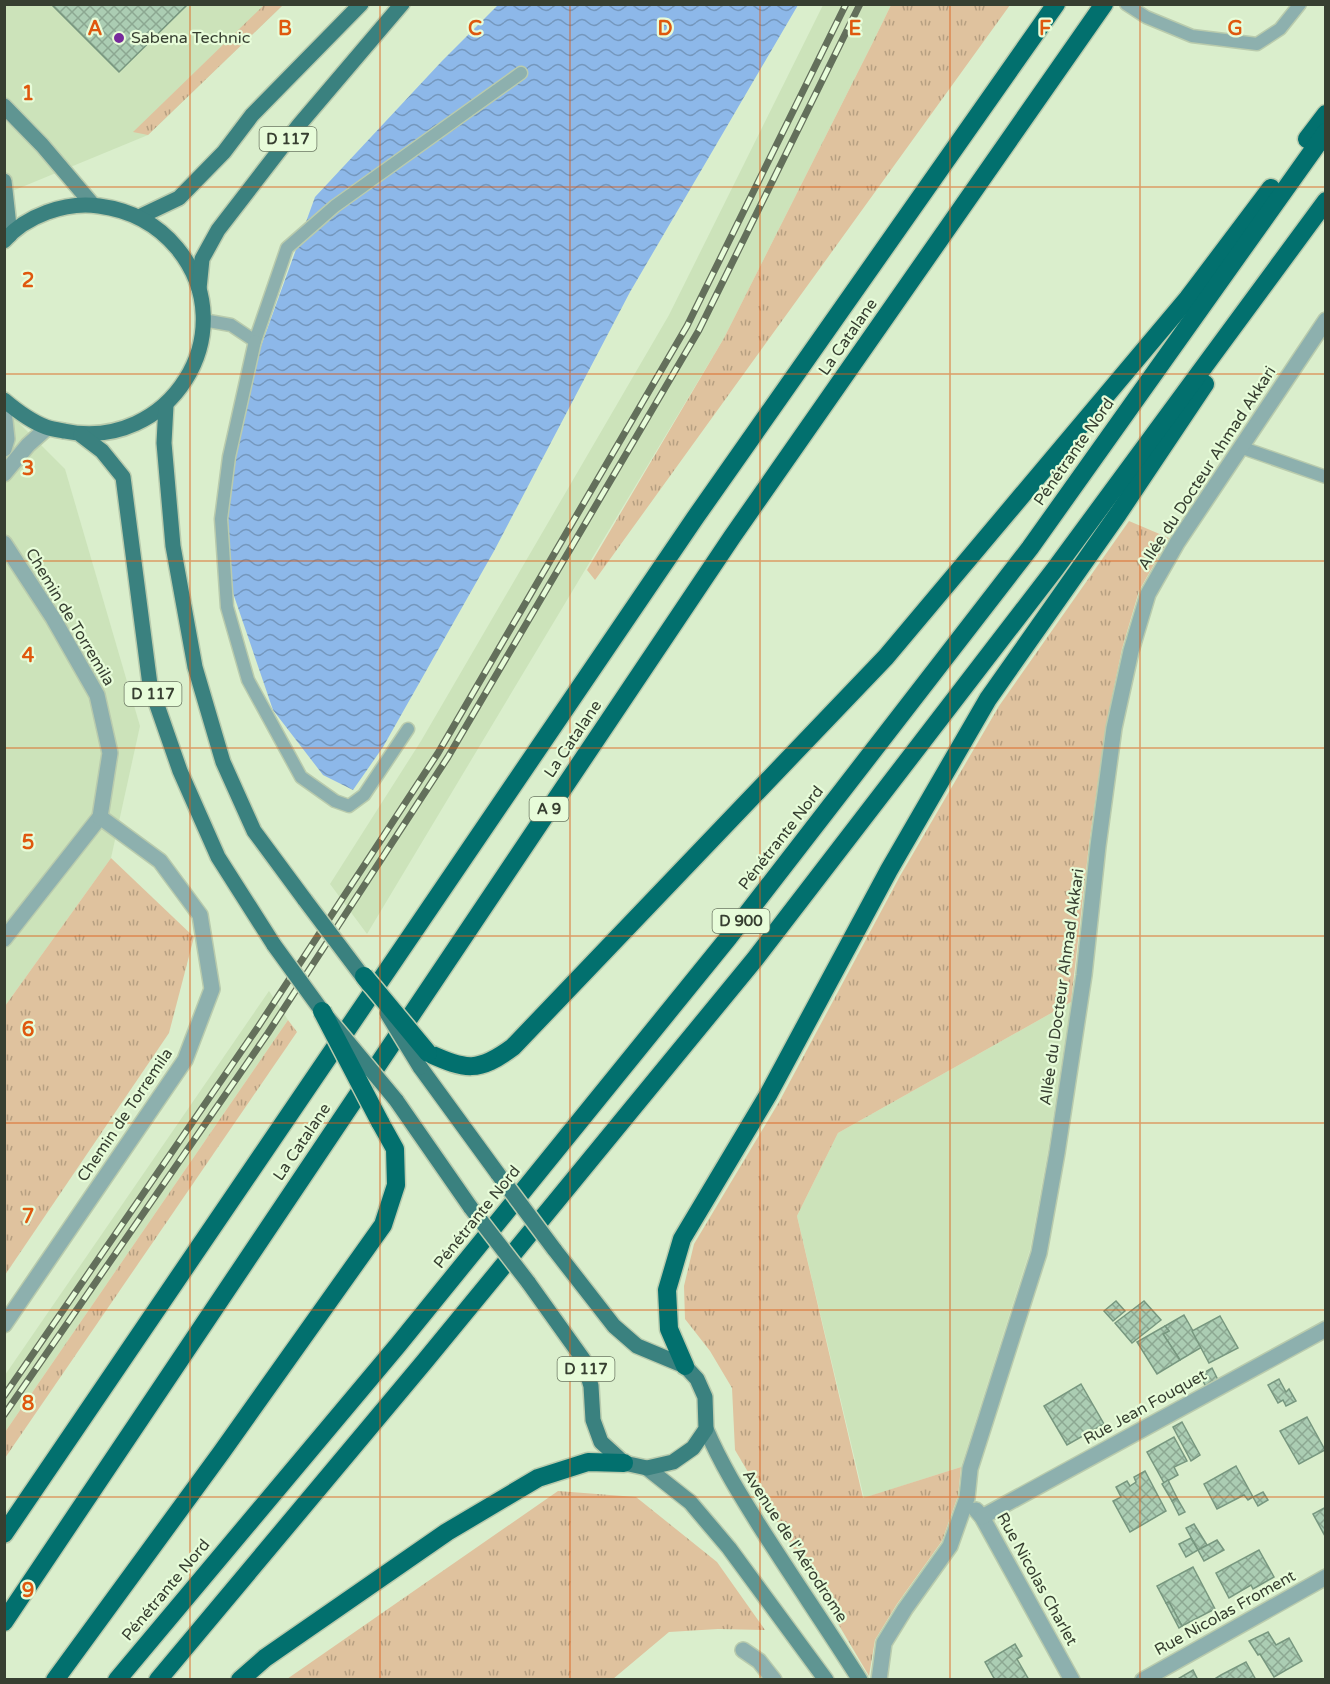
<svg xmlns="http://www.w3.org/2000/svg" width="1330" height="1684" font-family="'Varela Round',sans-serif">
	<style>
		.built { fill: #cce3ba }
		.grass { fill: url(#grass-tufts) }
		.water { fill: url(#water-waves) }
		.building { fill: url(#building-cross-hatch); stroke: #77977f; stroke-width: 1.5 }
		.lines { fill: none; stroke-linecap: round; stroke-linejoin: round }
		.lane-casing { stroke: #b9cbad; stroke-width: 15 }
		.street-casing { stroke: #b9cbad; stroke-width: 18 }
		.secondary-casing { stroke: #b9cbad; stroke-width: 18 }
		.primary-casing { stroke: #b9cbad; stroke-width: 18 }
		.highway-casing { stroke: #b9cbad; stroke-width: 21 }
		.lane { stroke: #8db0ae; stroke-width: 12 }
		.street { stroke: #8db0ae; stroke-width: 15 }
		.secondary { stroke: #5f9592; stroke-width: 15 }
		.primary { stroke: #3a817f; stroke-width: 15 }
		.highway { stroke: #02706e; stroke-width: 18 }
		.rail-casing { stroke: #636f5b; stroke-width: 7 }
		.rail { stroke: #e7fcd9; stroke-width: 4.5; stroke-dasharray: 14; stroke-linecap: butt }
		.primary-bridge-casing { stroke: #b9cbad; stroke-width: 18; stroke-linecap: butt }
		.highway-bridge-casing { stroke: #b9cbad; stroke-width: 21; stroke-linecap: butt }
		.primary-bridge { stroke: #3a817f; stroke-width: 15 }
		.highway-bridge { stroke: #02706e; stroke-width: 18 }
		.grid { fill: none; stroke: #df580e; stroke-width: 1.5; stroke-opacity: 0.55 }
		.poi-dot { fill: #772a9c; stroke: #e7fcd9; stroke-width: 2 }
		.labels { text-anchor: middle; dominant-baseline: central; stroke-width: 4.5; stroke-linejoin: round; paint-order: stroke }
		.shield { fill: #e7fcd9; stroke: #6c7863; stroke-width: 1.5 }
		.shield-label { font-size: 15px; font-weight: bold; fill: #373f31 }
		.poi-label { font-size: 16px; fill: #373f31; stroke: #e7fcd9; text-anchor: start }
		.street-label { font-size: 16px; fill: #373f31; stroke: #e7fcd9 }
		.grid-label { font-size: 20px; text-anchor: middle; font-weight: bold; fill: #df580e; stroke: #e7fcd9; stroke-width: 4.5; stroke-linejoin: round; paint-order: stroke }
	</style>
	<defs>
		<pattern id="grass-tufts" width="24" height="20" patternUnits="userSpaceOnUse" patternTransform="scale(1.5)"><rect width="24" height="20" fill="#dfc29e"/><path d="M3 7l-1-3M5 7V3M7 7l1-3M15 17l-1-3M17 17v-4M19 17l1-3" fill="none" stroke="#b69f81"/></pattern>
		<pattern id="water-waves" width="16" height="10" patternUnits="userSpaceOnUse" patternTransform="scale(1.5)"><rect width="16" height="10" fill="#8db8e9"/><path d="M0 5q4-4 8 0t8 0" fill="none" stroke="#7497bd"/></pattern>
		<pattern id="building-cross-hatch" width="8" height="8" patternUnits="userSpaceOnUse" patternTransform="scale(1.5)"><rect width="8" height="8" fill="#abcdb3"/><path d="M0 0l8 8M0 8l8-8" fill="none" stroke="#8ca892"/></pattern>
	</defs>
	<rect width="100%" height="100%" fill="#daeecc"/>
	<g class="built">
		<polygon points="5,5 283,5 148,135 5,194"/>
		<polygon points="823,5 891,5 872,44 724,338 367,934 330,884 421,741 669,315"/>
		<polygon points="5,409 65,469 140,726 111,858 5,1006"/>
		<polygon points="269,991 288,1020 5,1432 5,1375"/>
		<polygon points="1071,1002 1048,1151 1030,1250 961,1467 864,1498 797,1216 838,1133"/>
	</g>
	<g class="grass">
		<polygon points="265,4 283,5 148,135 133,132"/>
		<polygon points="891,5 1010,5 595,580 587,570 724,338 872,44"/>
		<polygon points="1129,521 1169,538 1139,591 1122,649 1106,726 1089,845 1071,1002 838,1133 797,1216 863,1498 961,1467 958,1496 942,1541 897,1604 875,1640 869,1676 735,1450 732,1388 710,1351 685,1319 684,1286 694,1244 779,1102 900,876 999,706"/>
		<polygon points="111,858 194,937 169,1033 5,1275 5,1006"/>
		<polygon points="288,1020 297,1032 5,1458 5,1432"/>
		<polygon points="558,1491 636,1497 717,1562 765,1630 718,1629 669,1632 613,1679 287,1679"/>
	</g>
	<polygon class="water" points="498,5 798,5 630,292 494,551 383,747 353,790 323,775 273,710 220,555 244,393 315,197 442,61"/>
	<g class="building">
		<polygon points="51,4 188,4 119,72"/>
		<polygon points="1116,1301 1125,1311 1113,1321 1104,1311"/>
		<polygon points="1144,1301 1161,1320 1132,1343 1115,1323"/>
		<polygon points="1184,1315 1202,1347 1180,1360 1163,1334 1169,1331 1165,1326"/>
		<polygon points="1220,1316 1238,1348 1209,1363 1192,1331"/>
		<polygon points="1165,1326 1169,1331 1163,1334 1180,1360 1157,1374 1137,1342"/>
		<polygon points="1212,1368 1218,1380 1206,1387 1200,1375"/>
		<polygon points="1279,1379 1286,1392 1289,1389 1296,1401 1286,1406 1283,1400 1278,1403 1268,1385"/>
		<polygon points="1081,1384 1104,1424 1067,1445 1044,1406"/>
		<polygon points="1307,1417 1325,1450 1299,1464 1280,1431"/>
		<polygon points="1182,1422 1200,1455 1191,1461 1173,1427"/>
		<polygon points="1174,1437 1187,1461 1174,1467 1178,1475 1164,1483 1147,1452"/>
		<polygon points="1236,1466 1253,1497 1248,1500 1244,1495 1217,1509 1204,1484"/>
		<polygon points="1145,1471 1166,1511 1130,1532 1113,1501 1121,1497 1116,1487 1127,1481 1130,1486 1136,1482 1134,1477"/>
		<polygon points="1168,1480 1177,1498 1172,1501 1162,1484"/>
		<polygon points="1263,1492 1268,1500 1258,1506 1253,1497"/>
		<polygon points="1177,1498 1185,1512 1179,1515 1172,1501"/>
		<polygon points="1326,1507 1326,1538 1313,1514"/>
		<polygon points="1194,1524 1207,1545 1198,1550 1186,1528"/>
		<polygon points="1191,1538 1198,1550 1186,1557 1179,1544"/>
		<polygon points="1217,1540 1224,1550 1204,1561 1198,1550"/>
		<polygon points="1259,1550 1274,1577 1253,1589 1251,1585 1229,1598 1216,1573"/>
		<polygon points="1193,1567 1215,1609 1182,1626 1169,1602 1166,1603 1157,1586"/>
		<polygon points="1169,1602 1182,1626 1179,1628 1166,1603"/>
		<polygon points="1268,1632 1276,1645 1289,1638 1302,1661 1274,1677 1260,1654 1258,1655 1249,1641"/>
		<polygon points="1015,1644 1022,1656 1017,1659 1029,1680 995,1680 985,1662"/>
		<polygon points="1246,1662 1256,1680 1213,1680 1221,1675"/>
		<polygon points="1193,1670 1198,1680 1176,1680"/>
	</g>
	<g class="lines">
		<g class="lane-casing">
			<g id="lane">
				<polyline points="1126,4 1146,17 1192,36 1257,44 1280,29 1300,4"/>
				<polyline points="203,320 231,325 255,341 287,248 335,206 521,73"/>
				<polyline points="255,341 229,457 221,519 227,607 248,680 301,777 335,801 349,806 364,795 408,729"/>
				<polyline points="1240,447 1326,477"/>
			</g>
		</g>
		<g class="street-casing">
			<g id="street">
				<polyline points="4,411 7,439 4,449"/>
				<polyline points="4,474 28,445 47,428"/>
				<polyline points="4,543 53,618 97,695 110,753 100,817 4,939"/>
				<polyline points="4,1325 185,1060 212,989 200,915 160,861 100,817"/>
				<polyline points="976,1510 982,1517 1072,1680"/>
				<polyline points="982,1517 1326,1329"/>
				<polyline points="743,1650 759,1661 774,1680"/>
				<polyline points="879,1680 884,1643 905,1609 950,1546 967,1498 970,1469 1039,1253 1057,1153 1084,975 1098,846 1114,728 1131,651 1148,594 1177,543 1326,320"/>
				<polyline points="1143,1680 1326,1577"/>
			</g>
		</g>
		<g class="secondary-casing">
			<g id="secondary">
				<polyline points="4,106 42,145 93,205"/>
				<polyline points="4,181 10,235"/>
				<path d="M706,1429C721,1464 739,1493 759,1525C792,1577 827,1628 860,1680"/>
				<polyline points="647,1468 690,1502 729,1548 826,1680"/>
			</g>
		</g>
		<g class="primary-casing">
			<g id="primary">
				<polyline points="139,217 179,198 224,152 252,115 361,4"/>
				<path d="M4,241C25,216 66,201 99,206C130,210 157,224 177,248C246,332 169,453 64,431C58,430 51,429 46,427C30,421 17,411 4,400"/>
				<polyline points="199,289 202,259 218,230 299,125 402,4"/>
				<polyline points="166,405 164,443 173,546 195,667 223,762 254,831 305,900"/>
				<polyline points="81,435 102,451 123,477 150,685 180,771 218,857 274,945"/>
				<polyline points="420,1067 498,1174"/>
				<polyline points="396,1100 471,1208"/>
				<polyline points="528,1282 583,1359 591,1386 593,1420 601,1442 624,1463 647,1468 673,1462 693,1448 706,1429 705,1397 697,1379 685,1366 637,1346 614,1326 554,1249"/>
			</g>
		</g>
		<g class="highway-casing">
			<g id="highway">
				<polyline points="1307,139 1326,114"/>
				<path d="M428,1053C466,1070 478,1073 513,1047L886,657L1188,298L1271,188"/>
				<polyline points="685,1366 669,1329 667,1290 682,1239 768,1095 889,870 988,699 1118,514 1205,384"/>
				<polyline points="4,1534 695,518 1056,4"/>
				<polyline points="4,1622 732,537 1104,4"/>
				<polyline points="55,1680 221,1453 383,1225 396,1185 395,1149 380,1122"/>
				<polyline points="117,1680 398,1345 729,937 1030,548 1326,132"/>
				<polyline points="158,1680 425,1361 755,959 1055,569 1326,201"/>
				<polyline points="240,1680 265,1658 447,1532 538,1478 588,1462 624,1463"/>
			</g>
		</g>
		<use href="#lane" class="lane"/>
		<use href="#street" class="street"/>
		<use href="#secondary" class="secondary"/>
		<use href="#primary" class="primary"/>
		<use href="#highway" class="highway"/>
		<g class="rail-casing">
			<g id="rail">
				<polyline points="4,1396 258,1027 438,753 687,326 846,4"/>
				<polyline points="4,1415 268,1033 448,757 699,330 860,4"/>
			</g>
		</g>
		<use href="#rail" class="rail"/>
		<g class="primary-bridge-casing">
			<g id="primary-bridge">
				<polyline points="305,900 369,985"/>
				<polyline points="274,945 322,1011 396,1100"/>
				<polyline points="387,1013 420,1067"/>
				<polyline points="498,1174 554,1249"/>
				<polyline points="471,1208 528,1282"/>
			</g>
		</g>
		<g class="highway-bridge-casing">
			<g id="highway-bridge">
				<polyline points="364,976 428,1053"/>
				<polyline points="322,1011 380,1122"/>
			</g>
		</g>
		<use href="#primary-bridge" class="primary-bridge"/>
		<use href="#highway-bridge" class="highway-bridge"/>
	</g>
	<path class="grid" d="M190,4V1680M380,4V1680M570,4V1680M760,4V1680M950,4V1680M1140,4V1680M4,187H1326M4,374H1326M4,561H1326M4,748H1326M4,936H1326M4,1123H1326M4,1310H1326M4,1497H1326"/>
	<circle class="poi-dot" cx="119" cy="38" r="6"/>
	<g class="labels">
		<g class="shield">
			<rect x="259.5" y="127" width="57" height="24" rx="4.5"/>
			<rect x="124.5" y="682" width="57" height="24" rx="4.5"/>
			<rect x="529.5" y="797" width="39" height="24" rx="4.5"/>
			<rect x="712.5" y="909" width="57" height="24" rx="4.5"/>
			<rect x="557.5" y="1357" width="57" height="24" rx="4.5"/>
		</g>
		<g class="shield-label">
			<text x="288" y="139">D 117</text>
			<text x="153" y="694">D 117</text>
			<text x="549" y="809">A 9</text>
			<text x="741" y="921">D 900</text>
			<text x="586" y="1369">D 117</text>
		</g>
		<g class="poi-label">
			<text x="131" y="38">Sabena Technic</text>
		</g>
		<g class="street-label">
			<text transform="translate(848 337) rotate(-55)">La Catalane</text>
			<text transform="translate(1074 452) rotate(-55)">Pénétrante Nord</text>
			<text transform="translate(1207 468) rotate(-57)">Allée du Docteur Ahmad Akkari</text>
			<text transform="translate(70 617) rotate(59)">Chemin de Torremila</text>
			<text transform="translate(573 739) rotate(-56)">La Catalane</text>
			<text transform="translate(781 838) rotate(-52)">Pénétrante Nord</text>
			<text transform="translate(1062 987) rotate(-82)">Allée du Docteur Ahmad Akkari</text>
			<text transform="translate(125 1115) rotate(-56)">Chemin de Torremila</text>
			<text transform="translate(302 1142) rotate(-56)">La Catalane</text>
			<text transform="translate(477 1217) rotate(-51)">Pénétrante Nord</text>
			<text transform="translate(1145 1407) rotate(-29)">Rue Jean Fouquet</text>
			<text transform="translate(795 1546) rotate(57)">Avenue de l'Aérodrome</text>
			<text transform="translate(1037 1579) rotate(61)">Rue Nicolas Charlet</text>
			<text transform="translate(166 1590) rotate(-50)">Pénétrante Nord</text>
			<text transform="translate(1225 1613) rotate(-29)">Rue Nicolas Froment</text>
		</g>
	</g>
	<g class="grid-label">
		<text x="95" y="35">A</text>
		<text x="285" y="35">B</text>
		<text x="475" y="35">C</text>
		<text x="665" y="35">D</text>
		<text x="855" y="35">E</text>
		<text x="1045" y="35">F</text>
		<text x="1235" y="35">G</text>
		<text x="28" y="100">1</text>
		<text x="28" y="287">2</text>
		<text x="28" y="475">3</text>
		<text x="28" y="662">4</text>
		<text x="28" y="849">5</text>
		<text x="28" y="1036">6</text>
		<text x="28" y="1223">7</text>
		<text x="28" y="1410">8</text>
		<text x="28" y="1597">9</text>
	</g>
	<rect width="1330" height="1684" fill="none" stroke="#373f31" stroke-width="12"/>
</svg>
